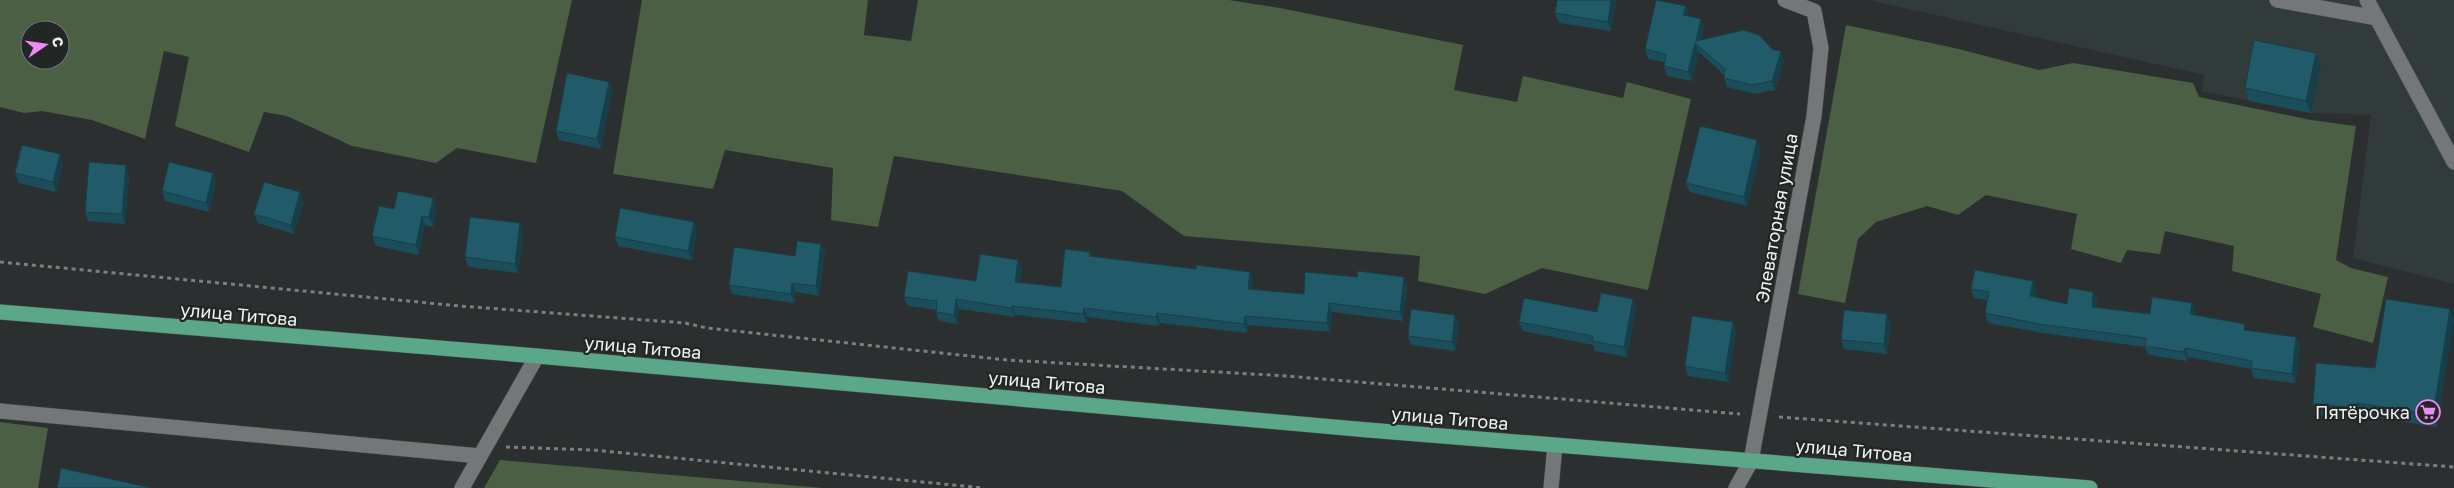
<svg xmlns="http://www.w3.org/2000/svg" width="2454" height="488" font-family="'Golos Text',sans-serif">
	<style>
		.built { fill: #303b3a }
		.green { fill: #4a5f44; fill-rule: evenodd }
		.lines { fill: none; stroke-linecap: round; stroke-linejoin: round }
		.minor-casing { stroke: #494c4c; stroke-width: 16 }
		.major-casing { stroke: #494c4c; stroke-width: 16 }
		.path { stroke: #7c7f7f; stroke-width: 3; stroke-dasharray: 4 4; stroke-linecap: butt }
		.minor { stroke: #737777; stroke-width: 15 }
		.major { stroke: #5aa78a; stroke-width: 15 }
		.wall { fill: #1c4d5a }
		.shaded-wall { fill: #173f4a }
		.building { fill: #215a69; stroke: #173f4a }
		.labels { text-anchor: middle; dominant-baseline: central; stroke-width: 4.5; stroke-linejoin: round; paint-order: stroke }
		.street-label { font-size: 18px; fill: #f0f2f2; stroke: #222625 }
		.poi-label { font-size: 18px; fill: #f0f2f2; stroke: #222625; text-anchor: end }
	</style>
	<rect width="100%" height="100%" fill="#2c2f2f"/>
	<polygon class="built" points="1868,0 2454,0 2454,284 2353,258 2371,115 2311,113 2202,91 2204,75"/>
	<g class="green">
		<path d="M0,0H572L536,163L457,148L436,163L352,146L287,116L264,112L249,152L175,126L189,57L164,51L145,139L92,120L42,111L24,113L0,107ZM30,30H60V60H30Z"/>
		<polygon points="642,0 868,0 864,35 911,41 918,0 1229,0 1280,8 1463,45 1454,90 1517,102 1523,76 1623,98 1627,82 1691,99 1648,290 1542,268 1485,294 1418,281 1420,256 1184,236 1122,191 894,156 878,227 831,220 833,168 725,150 713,189 613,174"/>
		<polygon points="1846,25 1959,49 2039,70 2073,63 2193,83 2199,97 2311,120 2356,126 2336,260 2351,268 2388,277 2373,343 2313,327 2321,294 2232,271 2234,246 2165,231 2160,254 2127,250 2121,263 2071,249 2077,214 1986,195 1958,215 1927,206 1876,222 1858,239 1845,303 1798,294"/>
		<polygon points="0,422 48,428 38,488 0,488"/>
		<polygon points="500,460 823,488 484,488"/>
	</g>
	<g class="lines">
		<g class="minor-casing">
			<g id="minor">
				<polyline points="2277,0 2377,18"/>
				<polyline points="2367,0 2454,162"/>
				<polyline points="0,411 480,456"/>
				<polyline points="462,488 537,356"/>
				<polyline points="1551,488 1555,445"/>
				<polyline points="1736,488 1751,461 1814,116 1821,48 1814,11 1785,0"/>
			</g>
		</g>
		<g class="major-casing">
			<polyline id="major" points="0,312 537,356 1368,430 2090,488"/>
		</g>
		<g class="path">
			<polyline points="0,262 460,306 685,323 707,328 1007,360 1287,376 1740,414"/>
			<polyline points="1779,417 2454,467"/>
			<polyline points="506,447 593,450 984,488"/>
		</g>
		<use href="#minor" class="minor"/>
		<use href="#major" class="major"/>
	</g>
	<g class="wall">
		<polygon points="1616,0 1611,31 1559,23 1555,13"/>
		<polygon points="1686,6 1689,16 1701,19 1704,28 1701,39 1784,60 1775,90 1755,94 1727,87 1724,78 1724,75 1699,52 1692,81 1667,76 1664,66 1665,62 1648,59 1645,49"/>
		<polygon points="2321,65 2311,113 2249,101 2245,88"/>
		<polygon points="609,82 612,91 601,149 559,140 556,131"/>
		<polygon points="1761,149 1747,206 1690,192 1686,183"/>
		<polygon points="63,163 56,192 19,183 15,173"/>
		<polygon points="213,173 216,182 209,212 165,201 162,191"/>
		<polygon points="129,175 125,224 88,221 85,212"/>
		<polygon points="300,192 304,202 294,234 258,223 254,214"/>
		<polygon points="433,198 436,207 433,227 425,225 419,255 376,246 372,236"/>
		<polygon points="694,222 697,231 692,260 618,246 615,237"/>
		<polygon points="523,233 518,273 468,267 465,257"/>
		<polygon points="821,244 825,253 819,296 796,292 794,303 732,294 729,285"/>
		<polygon points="1090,252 1091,256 1253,281 1252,289 1304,294 1357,277 1404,277 1407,286 1403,321 1332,312 1330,332 1248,325 1247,333 1160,323 1159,326 1087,317 1087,323 1015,315 1015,317 959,309 957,324 939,321 936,312 936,310 908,306 904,297 1022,269 1020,282 1061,287"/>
		<polygon points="1971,289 2037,290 2035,298 2067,304 2093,292 2097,301 2096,307 2150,314 2195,312 2194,315 2247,331 2296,337 2300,346 2295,383 2254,378 2251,369 2188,357 2187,361 2148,355 2145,347 2043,333 1988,323 1985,313 1987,300 1974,298"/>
		<polygon points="1636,308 1627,357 1595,351 1593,345 1523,331 1519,322"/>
		<polygon points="2450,309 2437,427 2362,415 2361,420 2317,416 2313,404 2375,368"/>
		<polygon points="1733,322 1736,332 1728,382 1688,376 1685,366"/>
		<polygon points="1891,323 1887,354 1844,349 1841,340"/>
		<polygon points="1459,325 1455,351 1411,345 1408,336"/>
	</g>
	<g class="shaded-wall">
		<polygon points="1611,0 1616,0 1611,31 1608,22"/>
		<polygon points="1686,6 1689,15 1687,24 1683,15"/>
		<polygon points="1701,19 1704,28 1700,47 1696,41"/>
		<polygon points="1695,43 1699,52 1692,81 1688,72"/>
		<polygon points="1781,51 1784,60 1775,90 1772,81"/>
		<polygon points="2316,53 2321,65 2311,113 2306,101"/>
		<polygon points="609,82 612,91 601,149 597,139"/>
		<polygon points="1757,140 1761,149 1747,206 1744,197"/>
		<polygon points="60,154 63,163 56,192 53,182"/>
		<polygon points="126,165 129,175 125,224 122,214"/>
		<polygon points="213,173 216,182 209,212 206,203"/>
		<polygon points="300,192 304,202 294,234 291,225"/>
		<polygon points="433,198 436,207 433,227 429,217"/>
		<polygon points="422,216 425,225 419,255 416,245"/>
		<polygon points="694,222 697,231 692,260 688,251"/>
		<polygon points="520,223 523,233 518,273 515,264"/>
		<polygon points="821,244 825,253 819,296 816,286"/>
		<polygon points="1018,260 1022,269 1019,291 1015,282"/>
		<polygon points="1250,272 1253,281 1251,298 1248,289"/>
		<polygon points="1404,277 1407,286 1403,321 1400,312"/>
		<polygon points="2033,281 2037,290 2034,306 2030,296"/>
		<polygon points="792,283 796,292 794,303 791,294"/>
		<polygon points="2093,292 2097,301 2095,316 2092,307"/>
		<polygon points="956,299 959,309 957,324 954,315"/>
		<polygon points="1633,299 1636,308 1627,357 1624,347"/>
		<polygon points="1329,303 1332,312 1330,332 1327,323"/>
		<polygon points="2192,303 2195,312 2193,323 2190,314"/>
		<polygon points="1012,306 1015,315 1015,317 1011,308"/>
		<polygon points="1084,308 1087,317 1087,323 1083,314"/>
		<polygon points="2450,309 2454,321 2437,427 2433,415"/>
		<polygon points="1157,313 1160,323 1159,326 1156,317"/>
		<polygon points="1887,314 1891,323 1887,354 1884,344"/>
		<polygon points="1455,315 1459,325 1455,351 1452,342"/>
		<polygon points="1245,316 1248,325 1247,333 1244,324"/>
		<polygon points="1733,322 1736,332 1728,382 1725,373"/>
		<polygon points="2296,337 2300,346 2295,383 2292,374"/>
		<polygon points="2185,348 2188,357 2187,361 2184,352"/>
		<polygon points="2357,403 2362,415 2361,420 2357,408"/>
	</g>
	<g class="building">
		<polygon points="1557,0 1611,0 1608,22 1555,13"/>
		<polygon points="1656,0 1686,6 1683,15 1701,19 1696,41 1744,30 1759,35 1773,50 1781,51 1772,81 1752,85 1724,78 1725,69 1695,43 1688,72 1664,66 1666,54 1645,49"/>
		<polygon points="2254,40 2316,53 2306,101 2245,88"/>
		<polygon points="567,73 609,82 597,139 556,131"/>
		<polygon points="1700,126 1757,140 1744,197 1686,183"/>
		<polygon points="22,145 60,154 53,182 15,173"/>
		<polygon points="89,162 126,165 122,214 85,212"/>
		<polygon points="169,162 213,173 206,203 162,191"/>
		<polygon points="264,182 300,192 291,225 254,214"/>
		<polygon points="398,191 433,198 429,217 422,216 416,245 372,236 379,206 394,209"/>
		<polygon points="620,208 694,222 688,251 615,237"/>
		<polygon points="470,217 520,223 515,264 465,257"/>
		<polygon points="797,241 821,244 816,286 792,283 791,294 729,285 734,247 795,256"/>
		<polygon points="1065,249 1090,252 1089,256 1196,269 1196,265 1250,272 1248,289 1304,294 1305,272 1357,277 1358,271 1404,277 1400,312 1329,303 1327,323 1245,316 1244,324 1157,313 1156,317 1084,308 1083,314 1012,306 1011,308 956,299 954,315 936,312 937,301 904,297 908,271 976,281 980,254 1018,260 1015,282 1061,287"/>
		<polygon points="1975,270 2033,281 2030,296 2067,304 2069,288 2093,292 2092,307 2150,314 2152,297 2192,303 2190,314 2245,324 2244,330 2296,337 2292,374 2251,368 2252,361 2185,348 2184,352 2145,346 2146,338 2039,324 1985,313 1989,292 1971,289"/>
		<polygon points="1601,293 1633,299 1624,347 1592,341 1593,336 1519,322 1524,298 1597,312"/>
		<polygon points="2386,299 2450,309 2433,415 2357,403 2357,408 2313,404 2316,363 2375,368"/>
		<polygon points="1411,309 1455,315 1452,342 1408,336"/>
		<polygon points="1844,310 1887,314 1884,344 1841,340"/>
		<polygon points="1692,316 1733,322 1725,373 1685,366"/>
		<polygon points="61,468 152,488 57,488"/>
	</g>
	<defs>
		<g id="supermarket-ring" transform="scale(1.25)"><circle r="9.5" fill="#222625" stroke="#ef8bf6" stroke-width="1.5"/><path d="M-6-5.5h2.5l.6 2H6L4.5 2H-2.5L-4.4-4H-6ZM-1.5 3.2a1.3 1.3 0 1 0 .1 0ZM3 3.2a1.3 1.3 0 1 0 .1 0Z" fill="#ef8bf6"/></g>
	</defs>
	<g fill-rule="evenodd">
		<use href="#supermarket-ring" x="2428" y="412"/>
	</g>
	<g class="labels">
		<g class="street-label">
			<text transform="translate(1776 218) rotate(-80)">Элеваторная улица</text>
			<text transform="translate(239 314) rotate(5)">улица Титова</text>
			<text transform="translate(643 347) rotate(5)">улица Титова</text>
			<text transform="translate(1047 382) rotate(5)">улица Титова</text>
			<text transform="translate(1450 418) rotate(5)">улица Титова</text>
			<text transform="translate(1854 450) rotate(5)">улица Титова</text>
		</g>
		<g class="poi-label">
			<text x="2410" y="412">Пятёрочка</text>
		</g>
	</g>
	<g transform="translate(45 45) rotate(77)"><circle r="24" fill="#222625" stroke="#747877"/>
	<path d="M0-4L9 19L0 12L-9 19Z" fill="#ef8bf6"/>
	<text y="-8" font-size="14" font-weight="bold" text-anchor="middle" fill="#f0f2f2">С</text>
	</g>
</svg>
